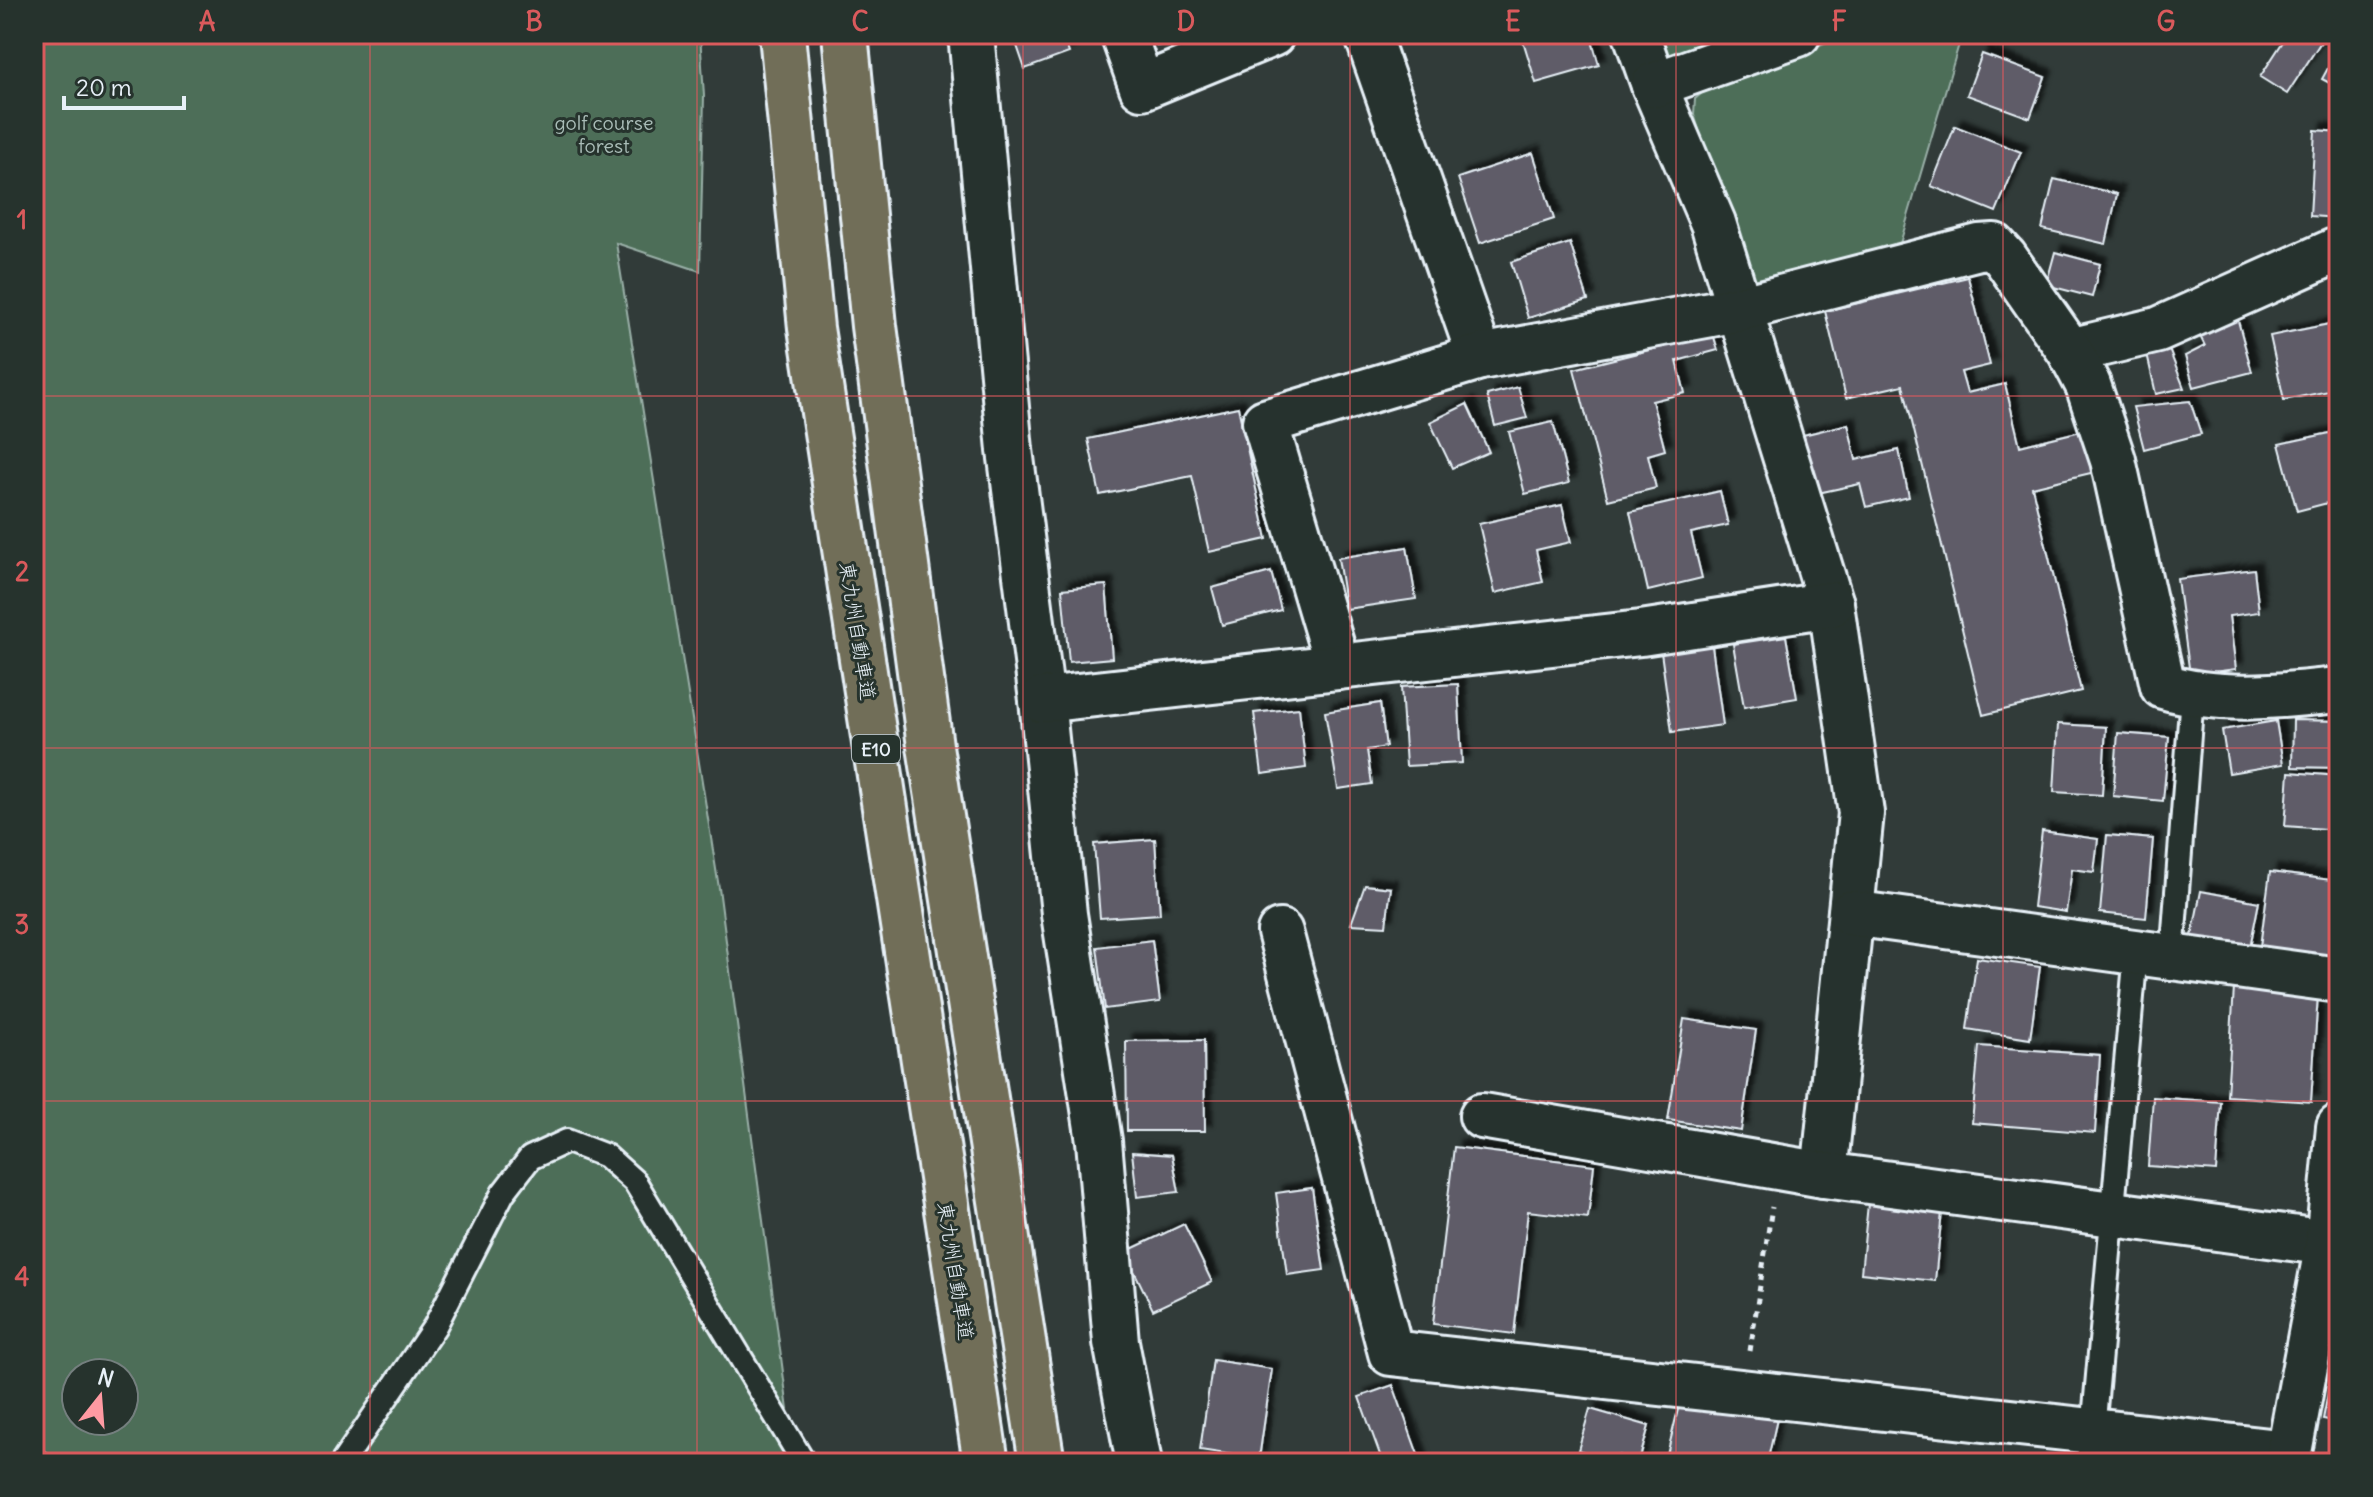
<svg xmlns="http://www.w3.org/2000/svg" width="2373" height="1497" font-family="Delius,'Klee One',sans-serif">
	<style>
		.green { fill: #4d6e59; stroke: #9ab0a8; stroke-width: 2; fill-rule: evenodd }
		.building { fill: #5e5c68; stroke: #e8f1f8; stroke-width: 2; filter: url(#shadow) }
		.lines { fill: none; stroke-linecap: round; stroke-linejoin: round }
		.service-casing { stroke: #e8f1f8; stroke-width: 28 }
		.minor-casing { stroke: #e8f1f8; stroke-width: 50 }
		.motorway-casing { stroke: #e8f1f8; stroke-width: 50 }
		.path { stroke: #e8f1f8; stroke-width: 5; stroke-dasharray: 6 6; stroke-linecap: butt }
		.service { stroke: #26332d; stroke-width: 22 }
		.minor { stroke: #26332d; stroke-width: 44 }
		.motorway { stroke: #716e59; stroke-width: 44 }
		.grid { fill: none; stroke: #da5a5c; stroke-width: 2; stroke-opacity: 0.55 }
		.labels { text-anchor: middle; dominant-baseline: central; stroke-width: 6; stroke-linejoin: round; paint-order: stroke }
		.shield { fill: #26332d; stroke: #aeb8bb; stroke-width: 2 }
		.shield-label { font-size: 18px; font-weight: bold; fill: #e8f1f8 }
		.park-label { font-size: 20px; fill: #aabdb8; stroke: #26332d }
		.street-label { font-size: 20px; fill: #e8f1f8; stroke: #26332d }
		.neatline { fill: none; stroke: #da5a5c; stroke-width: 3 }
		.grid-label { font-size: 26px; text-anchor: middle; font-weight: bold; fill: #da5a5c }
	</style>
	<defs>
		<filter id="shadow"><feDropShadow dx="7" dy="-7" stdDeviation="2" flood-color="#0009"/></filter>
	</defs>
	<rect width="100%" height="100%" fill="#313b39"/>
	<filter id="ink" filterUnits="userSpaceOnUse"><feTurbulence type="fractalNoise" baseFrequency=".0125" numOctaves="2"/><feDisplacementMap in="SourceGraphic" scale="16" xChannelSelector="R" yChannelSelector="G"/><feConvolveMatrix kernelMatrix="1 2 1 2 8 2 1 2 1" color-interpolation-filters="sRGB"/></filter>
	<g filter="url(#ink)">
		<g class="green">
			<path d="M34,34H700L704,96L700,271L616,243L719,888L795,1463H34ZM76,1373H124V1421H76Z"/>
			<polygon points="1659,34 1747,34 1672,65"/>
			<polygon points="1846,34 1962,34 1899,247 1747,285 1694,114 1695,99 1702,93"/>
		</g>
		<g class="building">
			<polygon points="1013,34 1088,34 1065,42 1069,53 1025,69"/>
			<polygon points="1154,34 1205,34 1157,46"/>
			<polygon points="1521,34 1590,34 1599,65 1536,83"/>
			<polygon points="2288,34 2326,34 2287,94 2260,77"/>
			<polygon points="2339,48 2339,88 2322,79"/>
			<polygon points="1982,54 2045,77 2030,118 1967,95"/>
			<polygon points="1955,126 2021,152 1996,212 1931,186"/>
			<polygon points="2315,130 2339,132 2339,218 2310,216"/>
			<polygon points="1533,153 1554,219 1480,243 1458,178"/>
			<polygon points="2054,179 2117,194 2106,244 2042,229"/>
			<polygon points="1570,243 1588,300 1528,318 1511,262"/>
			<polygon points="2055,252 2100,264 2092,297 2046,285"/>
			<polygon points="1968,277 1990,365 1961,372 1967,393 2005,384 2020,446 2085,430 2095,472 2032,487 2081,691 1983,715 1903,385 1846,398 1825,311"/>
			<polygon points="2237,317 2252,372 2194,387 2185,356 2205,346 2197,330"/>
			<polygon points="2339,322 2339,389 2284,400 2270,336"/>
			<polygon points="1713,334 1718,350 1677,361 1685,393 1652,401 1665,450 1648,455 1656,488 1608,500 1574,369"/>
			<polygon points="2168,347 2184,388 2156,394 2146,350"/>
			<polygon points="1518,387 1527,418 1495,426 1487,395"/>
			<polygon points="2190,401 2201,434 2144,449 2133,407"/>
			<polygon points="1467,404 1489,452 1452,468 1430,422"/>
			<polygon points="1238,407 1267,539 1209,552 1192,476 1100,495 1088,439"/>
			<polygon points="1553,422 1569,483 1525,494 1509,432"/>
			<polygon points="1848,424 1856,460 1899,450 1909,497 1866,507 1860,484 1813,494 1799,436"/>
			<polygon points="2339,431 2339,500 2297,511 2279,444"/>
			<polygon points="1720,491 1728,525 1691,533 1702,578 1648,591 1630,512"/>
			<polygon points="1562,505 1571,542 1536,550 1543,582 1495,593 1479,524"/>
			<polygon points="1407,547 1416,599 1346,609 1338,558"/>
			<polygon points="2254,569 2259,612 2229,616 2236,669 2190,675 2177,579"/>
			<polygon points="1271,572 1281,610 1222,625 1212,588"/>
			<polygon points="1106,585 1112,658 1069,662 1062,589"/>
			<polygon points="1786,636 1797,698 1744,707 1733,644"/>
			<polygon points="1712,646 1723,725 1672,732 1661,652"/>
			<polygon points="1458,684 1462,763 1406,766 1401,687"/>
			<polygon points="1380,703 1386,747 1367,750 1372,784 1338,789 1325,712"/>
			<polygon points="1299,708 1306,768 1262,774 1254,713"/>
			<polygon points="2293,720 2339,721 2339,768 2292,767"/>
			<polygon points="2276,721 2283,764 2229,773 2222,730"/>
			<polygon points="2058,724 2106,727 2102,795 2054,792"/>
			<polygon points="2118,733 2169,737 2163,801 2113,796"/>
			<polygon points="2289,772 2339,776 2339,830 2285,826"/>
			<polygon points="2042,831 2098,839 2094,872 2072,869 2066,912 2033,907"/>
			<polygon points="2107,835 2153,839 2146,918 2100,913"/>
			<polygon points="1155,839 1160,914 1100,918 1094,844"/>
			<polygon points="2270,872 2339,881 2328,963 2259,954"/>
			<polygon points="1365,885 1391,888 1386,926 1351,924"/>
			<polygon points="2201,891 2259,902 2249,952 2191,941"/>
			<polygon points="1152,940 1160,1002 1105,1009 1097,947"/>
			<polygon points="1977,958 2040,967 2030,1039 1967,1029"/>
			<polygon points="2234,988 2318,994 2311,1102 2227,1096"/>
			<polygon points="1684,1019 1756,1030 1741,1131 1668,1120"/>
			<polygon points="1204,1040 1205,1131 1127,1131 1126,1041"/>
			<polygon points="1979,1046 2100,1055 2095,1133 1972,1123"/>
			<polygon points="2153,1097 2221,1102 2216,1171 2148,1166"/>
			<polygon points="1454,1147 1594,1165 1588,1218 1528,1211 1514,1334 1433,1324"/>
			<polygon points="1132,1152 1172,1155 1179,1192 1137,1197"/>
			<polygon points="1312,1188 1324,1270 1287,1275 1276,1193"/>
			<polygon points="1868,1204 1942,1212 1935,1281 1861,1273"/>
			<polygon points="1184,1224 1212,1282 1153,1310 1125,1252"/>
			<polygon points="2335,1358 2339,1359 2339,1422 2323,1419"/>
			<polygon points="1213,1360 1272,1369 1259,1459 1200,1450"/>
			<polygon points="1393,1385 1421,1463 1383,1463 1359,1397"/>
			<polygon points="1681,1397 1777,1419 1767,1463 1742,1463 1724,1459 1723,1463 1665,1463"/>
			<polygon points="1590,1409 1649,1426 1639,1461 1617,1455 1615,1463 1584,1463 1587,1453 1578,1450"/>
		</g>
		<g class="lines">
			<g class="service-casing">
				<g id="service">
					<polyline points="2172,957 2192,695"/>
					<polyline points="34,1461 40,1463"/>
					<polyline points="342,1463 435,1326 503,1193 530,1158 567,1141 606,1156 635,1182 804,1463"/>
					<polyline points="2087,1463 2093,1431 2136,952"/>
				</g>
			</g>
			<g class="minor-casing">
				<g id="minor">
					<polyline points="971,34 1010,450 1042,700 1064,914 1099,1141 1116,1342 1139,1463"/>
					<polyline points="1123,34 1142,87 1272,34"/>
					<polyline points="1367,34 1480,357"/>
					<polyline points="1636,34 1654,85 1713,223 1831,604 1861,813 1824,1175"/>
					<polyline points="1654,85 1798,34"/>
					<polyline points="2070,351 2158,330 2339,249"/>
					<path d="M1338,667L1265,422L1480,357L1738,309L1979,247L1994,246L2005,258L2070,351L2088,385L2113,460L2163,686C2219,703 2281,696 2339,690"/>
					<polyline points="1042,700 1641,633 1831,604"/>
					<polyline points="1851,913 2339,980"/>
					<polyline points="1280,932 1391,1353 2288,1453"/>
					<polyline points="1482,1116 1824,1175 2328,1243"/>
					<polyline points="2287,1463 2328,1243 2339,1127"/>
				</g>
			</g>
			<g class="motorway-casing">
				<g id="motorway">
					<polyline points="782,34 811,328 986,1463"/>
					<polyline points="845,34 874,326 930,746 1042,1463"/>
				</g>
			</g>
			<polyline class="path" points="1750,1351 1772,1207"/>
			<use href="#service" class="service"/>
			<use href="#minor" class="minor"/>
			<use href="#motorway" class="motorway"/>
		</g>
	</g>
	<path class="grid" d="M370,34V1463M697,34V1463M1023,34V1463M1350,34V1463M1676,34V1463M2003,34V1463M34,396H2339M34,748H2339M34,1101H2339"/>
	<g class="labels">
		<rect class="shield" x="852" y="735" width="48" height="28" rx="6"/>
		<g class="shield-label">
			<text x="876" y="749">E10</text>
		</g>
		<g class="park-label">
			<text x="604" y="122">golf course<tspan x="604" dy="23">forest</tspan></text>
		</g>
		<g class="street-label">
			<text transform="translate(858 631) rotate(81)">東九州自動車道</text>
			<text transform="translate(956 1271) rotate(81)">東九州自動車道</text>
		</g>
	</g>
	<rect width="2373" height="1497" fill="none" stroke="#26332d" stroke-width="88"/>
	<g transform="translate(100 1397) rotate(17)"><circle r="38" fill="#26332d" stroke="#747f7e" stroke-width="2"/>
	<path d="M0-6L14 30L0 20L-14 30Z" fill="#ff9aa2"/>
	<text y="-12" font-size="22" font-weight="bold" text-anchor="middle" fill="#e8f1f8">N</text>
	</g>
	<path d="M64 96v12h120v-12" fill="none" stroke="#e8f1f8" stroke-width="4"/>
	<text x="76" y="96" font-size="24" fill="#e8f1f8" stroke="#26332d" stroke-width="6" paint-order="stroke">20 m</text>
	<rect x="44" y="44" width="2285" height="1409" class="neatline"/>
	<g class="grid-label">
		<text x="207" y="31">A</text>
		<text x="534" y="31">B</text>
		<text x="860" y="31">C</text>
		<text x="1186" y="31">D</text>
		<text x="1513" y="31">E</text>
		<text x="1839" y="31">F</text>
		<text x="2166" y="31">G</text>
		<text x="22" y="229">1</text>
		<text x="22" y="581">2</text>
		<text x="22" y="934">3</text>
		<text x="22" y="1286">4</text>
	</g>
</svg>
